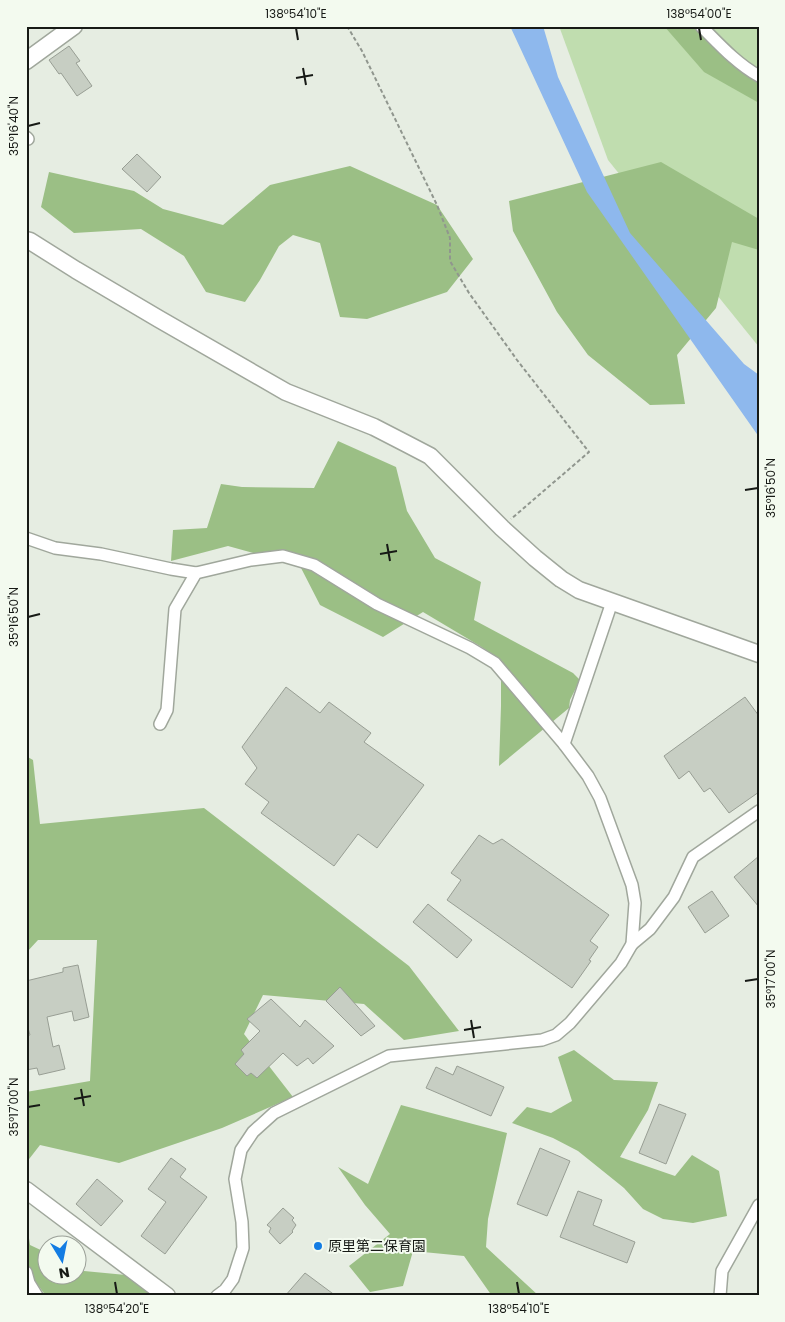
<svg xmlns="http://www.w3.org/2000/svg" width="785" height="1322" font-family="Poppins,'Noto Sans JP',sans-serif">
	<style>
		.green { fill: #c0ddaf }
		.forest { fill: #9bbf85 }
		.water { fill: #8eb8ed }
		.building { fill: #c7cec3; stroke: #989e94 }
		.lines { fill: none; stroke-linecap: round; stroke-linejoin: round }
		.street-casing { stroke: #a0a79c; stroke-width: 14 }
		.secondary-casing { stroke: #a0a79c; stroke-width: 19 }
		.path { stroke: #90968e; stroke-width: 2; stroke-dasharray: 4 2.5; stroke-linecap: butt }
		.street { stroke: #fff; stroke-width: 11 }
		.secondary { stroke: #fff; stroke-width: 16 }
		.ticks { fill: none; stroke: #171a16; stroke-width: 2 }
		.poi-dot { fill: #137ce3; stroke: #f3faef; stroke-width: 2 }
		.labels { text-anchor: middle; dominant-baseline: central; stroke-width: 4; stroke-linejoin: round; paint-order: stroke }
		.poi-label { font-size: 14px; fill: #171a16; stroke: #f3faef; text-anchor: start }
		.neatline { fill: none; stroke: #171a16; stroke-width: 2 }
		.ticks-label { font-size: 12px; text-anchor: middle; fill: #171a16 }
	</style>
	<rect width="100%" height="100%" fill="#e6ede2"/>
	<polygon class="green" points="559,26 759,26 759,347 608,160"/>
	<g class="forest">
		<polygon points="664,26 697,26 759,73 759,103 704,72"/>
		<polygon points="661,162 759,219 759,250 732,242 716,308 677,355 685,404 650,405 588,355 557,312 513,231 509,201"/>
		<polygon points="350,166 437,205 473,259 447,292 367,319 340,317 320,243 293,235 279,246 260,280 245,302 206,292 184,256 141,229 74,233 41,207 49,172 134,191 163,209 223,225 270,185"/>
		<polygon points="338,441 396,467 407,511 435,558 481,582 474,620 573,673 580,680 570,700 569,708 499,766 501,706 501,660 480,646 423,612 383,637 320,605 300,566 228,546 171,561 173,530 207,528 221,484 242,487 314,488"/>
		<polygon points="26,756 33,760 40,824 204,808 409,966 459,1031 404,1040 364,1004 263,995 244,1034 293,1097 222,1128 119,1163 40,1145 26,1163 26,1092 90,1081 97,940 38,940 26,953"/>
		<polygon points="574,1050 614,1080 658,1082 648,1110 620,1157 675,1176 692,1155 719,1171 727,1216 693,1223 663,1219 643,1209 624,1188 578,1151 553,1138 512,1123 527,1107 551,1113 572,1101 558,1057"/>
		<polygon points="401,1105 507,1133 488,1219 486,1247 539,1296 492,1296 464,1256 413,1251 403,1286 370,1292 349,1266 390,1234 365,1205 338,1167 368,1184"/>
		<polygon points="26,1218 30,1245 47,1253 48,1274 78,1274 78,1268 84,1271 126,1275 153,1296 46,1296 26,1269"/>
	</g>
	<polygon class="water" points="510,26 543,26 558,77 630,233 744,364 759,375 759,437 587,192"/>
	<g class="building">
		<polygon points="69,46 80,61 76,63 92,86 77,96 61,73 59,74 49,60"/>
		<polygon points="137,154 161,177 147,192 122,169"/>
		<polygon points="286,687 320,713 329,702 371,733 364,742 424,785 377,848 358,834 334,866 261,813 269,802 245,784 257,768 242,747"/>
		<polygon points="745,697 759,716 759,792 729,813 710,788 704,792 689,771 679,779 664,756"/>
		<polygon points="479,835 493,844 502,839 609,915 590,941 598,947 589,960 591,961 572,988 447,900 461,880 451,873"/>
		<polygon points="759,856 759,907 734,877"/>
		<polygon points="712,891 729,916 705,933 688,907"/>
		<polygon points="428,904 472,940 457,958 413,922"/>
		<polygon points="78,965 89,1017 74,1021 72,1011 47,1017 53,1047 59,1045 65,1069 39,1075 37,1068 26,1070 26,1036 30,1035 26,1021 26,981 63,972 63,968"/>
		<polygon points="340,987 375,1026 361,1036 326,1001"/>
		<polygon points="271,999 300,1027 305,1020 334,1046 313,1064 308,1058 297,1066 283,1053 257,1078 251,1073 247,1076 235,1064 244,1054 241,1050 260,1031 247,1019"/>
		<polygon points="457,1066 504,1087 491,1116 426,1088 436,1067 453,1075"/>
		<polygon points="659,1104 686,1114 666,1164 639,1153"/>
		<polygon points="540,1148 570,1161 547,1216 517,1204"/>
		<polygon points="171,1158 186,1169 180,1177 207,1197 165,1254 141,1236 166,1202 148,1189"/>
		<polygon points="97,1179 123,1201 101,1226 76,1204"/>
		<polygon points="578,1191 602,1200 593,1225 635,1242 627,1263 560,1237"/>
		<polygon points="283,1208 294,1218 292,1220 296,1225 292,1231 293,1232 280,1244 269,1232 271,1228 267,1225"/>
		<polygon points="305,1273 336,1296 285,1296"/>
	</g>
	<g class="lines">
		<g class="street-casing">
			<g id="street">
				<path d="M701,26C719,44 737,64 759,76"/>
				<polyline points="26,137 28,139"/>
				<polyline points="26,538 55,548 101,554 171,569 196,573"/>
				<polyline points="160,724 167,710 175,609 196,573 251,560 283,556 314,565 377,604 470,648 495,663 564,744 588,776 600,798 632,885 635,903 632,944 621,963 570,1023 556,1035 542,1040 389,1056 274,1113 253,1132 241,1150 235,1179 242,1222 243,1248 233,1279 225,1290 217,1296"/>
				<polyline points="564,744 612,602"/>
				<polyline points="632,944 650,929 674,897 693,857 759,811"/>
				<polyline points="26,1272 29,1283 37,1296"/>
				<polyline points="720,1296 722,1271 759,1205"/>
			</g>
		</g>
		<g class="secondary-casing">
			<g id="secondary">
				<polyline points="26,61 74,26"/>
				<polyline points="26,240 30,241 76,270 159,319 286,392 374,427 407,444 430,456 502,528 535,558 561,579 579,590 759,654"/>
				<polyline points="26,1190 167,1296"/>
			</g>
		</g>
		<polyline class="path" points="347,26 362,51 437,205 450,238 450,261 469,293 517,360 589,452 511,519"/>
		<use href="#street" class="street"/>
		<use href="#secondary" class="secondary"/>
	</g>
	<path class="ticks" d="M296,28L298,40M699,28L701,40M303,68L306,85M296,78L313,75M28,126L40,123M745,490L758,488M387,544L390,561M380,554L397,551M28,617L40,614M745,981L758,979M471,1020L474,1038M464,1030L481,1027M81,1089L84,1106M74,1099L91,1096M28,1107L40,1105M115,1282L117,1294M517,1282L519,1294"/>
	<circle class="poi-dot" cx="318" cy="1246" r="5"/>
	<g class="labels">
		<g class="poi-label">
			<text x="328" y="1246">原里第二保育園</text>
		</g>
	</g>
	<rect width="785" height="1322" fill="none" stroke="#f3faef" stroke-width="55"/>
	<g transform="translate(62 1260) rotate(170)"><circle r="24" fill="#f3faef" stroke="#9ba098"/>
	<path d="M0-4L9 19L0 12L-9 19Z" fill="#137ce3"/>
	<text y="-8" font-size="14" font-weight="bold" text-anchor="middle" fill="#171a16">N</text>
	</g>
	<rect x="28" y="28" width="730" height="1266" class="neatline"/>
	<g class="ticks-label">
		<text x="296" y="18">138°54'10"E</text>
		<text x="699" y="18">138°54'00"E</text>
		<text transform="translate(14 126) rotate(-90)" y="4">35°16'40"N</text>
		<text transform="translate(771 488) rotate(-90)" y="4">35°16'50"N</text>
		<text transform="translate(14 617) rotate(-90)" y="4">35°16'50"N</text>
		<text transform="translate(771 979) rotate(-90)" y="4">35°17'00"N</text>
		<text transform="translate(14 1107) rotate(-90)" y="4">35°17'00"N</text>
		<text x="117" y="1313">138°54'20"E</text>
		<text x="519" y="1313">138°54'10"E</text>
	</g>
</svg>
